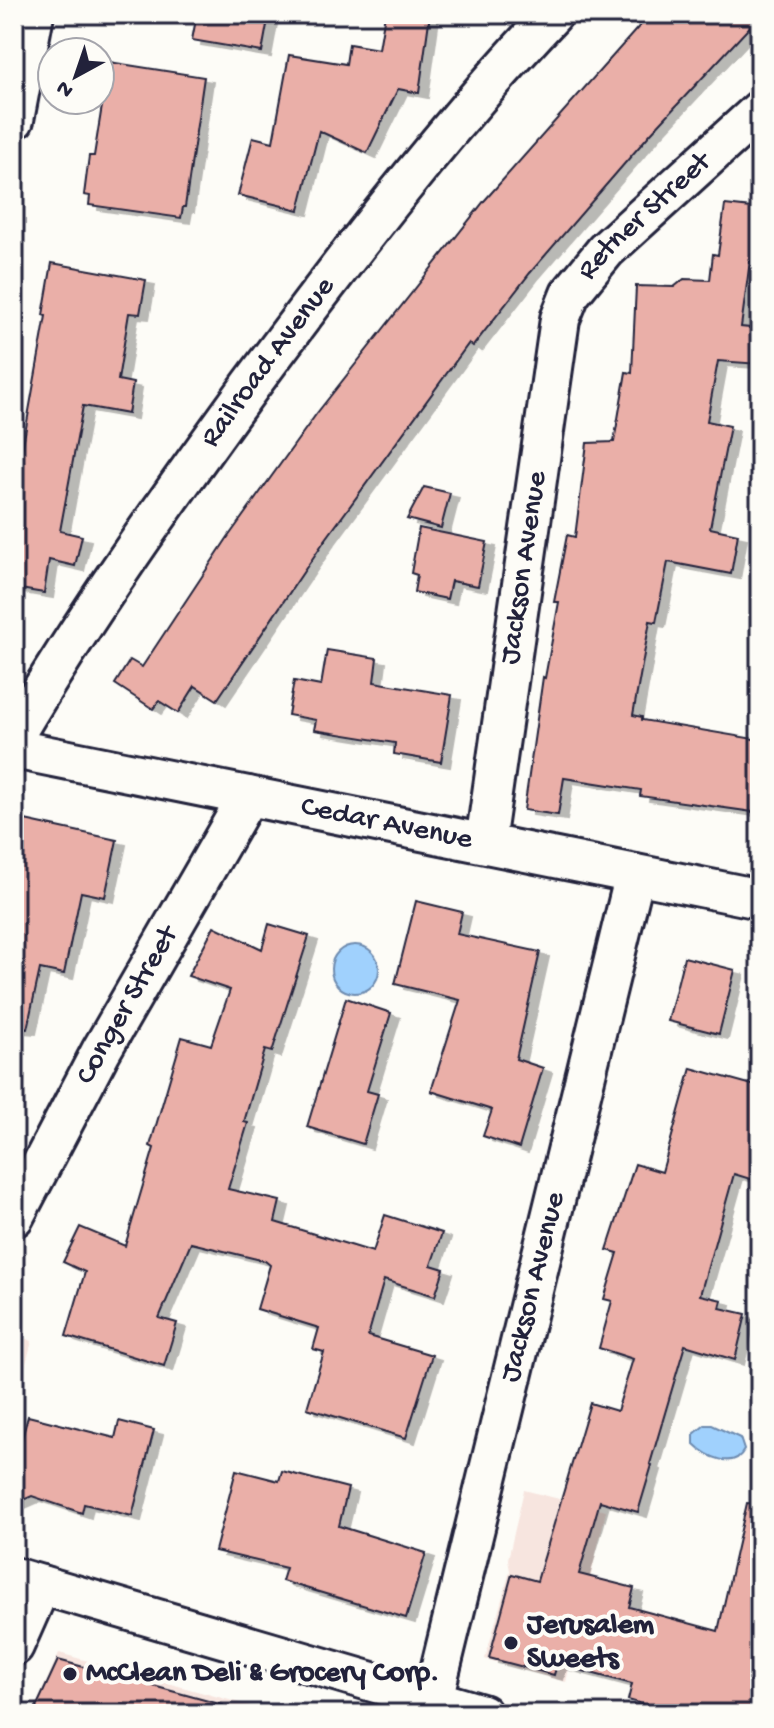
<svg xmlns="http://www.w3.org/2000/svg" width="774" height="1728" font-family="'Gochi Hand',sans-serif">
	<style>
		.built { fill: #f7e5df }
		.water { fill: #a0d1fd; stroke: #6e8baf; stroke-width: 2 }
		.building { fill: #eaafa8; stroke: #22223b; stroke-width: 2; filter: url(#shadow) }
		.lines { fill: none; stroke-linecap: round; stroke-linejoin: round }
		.street-casing { stroke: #22223b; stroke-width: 44 }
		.street { stroke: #fdfcf7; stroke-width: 38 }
		.poi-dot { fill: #22223b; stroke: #fdfcf7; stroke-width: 3 }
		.labels { text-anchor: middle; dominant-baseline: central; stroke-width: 8; stroke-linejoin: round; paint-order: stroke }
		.street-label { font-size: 30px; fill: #22223b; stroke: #fdfcf7 }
		.poi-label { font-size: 30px; font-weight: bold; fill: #22223b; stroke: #fdfcf7; text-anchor: start }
	</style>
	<defs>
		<filter id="shadow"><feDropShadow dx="9" dy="5" stdDeviation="0" flood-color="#0004"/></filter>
	</defs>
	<rect width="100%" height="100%" fill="#fdfcf7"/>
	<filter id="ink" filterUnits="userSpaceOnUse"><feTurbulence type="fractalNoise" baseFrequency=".0125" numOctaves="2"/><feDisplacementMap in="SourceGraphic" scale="16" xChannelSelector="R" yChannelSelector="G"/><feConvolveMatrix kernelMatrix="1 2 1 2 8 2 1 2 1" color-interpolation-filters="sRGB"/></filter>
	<g filter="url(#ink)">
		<g class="built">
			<polygon points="14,1334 32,1341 14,1409"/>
			<polygon points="524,1490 606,1511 566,1682 485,1659 510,1571 508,1559"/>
			<polygon points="59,1653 258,1708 256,1714 32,1714"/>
		</g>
		<g class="water">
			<circle cx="355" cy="969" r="24"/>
			<path d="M705,1425H712L740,1438L744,1450C734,1470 707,1457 694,1444V1434Z"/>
		</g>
		<g class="building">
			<polygon points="197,14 269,14 262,52 192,40"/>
			<polygon points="385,14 430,14 419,93 398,89 367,153 319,131 299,210 238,195 253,137 273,142 289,55 346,64 349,44 379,49"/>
			<polygon points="650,14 760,16 651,133 530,273 473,346 469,343 323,543 217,700 195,686 178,713 159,701 153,709 115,684 130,660 142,667 228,537 317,413 485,200"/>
			<polygon points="109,62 204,77 185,207 183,207 181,218 89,205 90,196 84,195 89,156 94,156"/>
			<polygon points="725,205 760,209 760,262 750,261 741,327 760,329 760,364 718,361 707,421 730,426 710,528 738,534 731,574 668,562 656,622 650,621 633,715 642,717 642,720 760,740 760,813 640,796 641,790 564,778 558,815 524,810 543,677 545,678 559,602 554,602 567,535 575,537 587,443 614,442 626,372 632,373 636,286 674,287 684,279 710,280 713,254 718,255"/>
			<polygon points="52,263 146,280 140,314 129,313 118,380 133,383 128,414 83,406 60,531 82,536 75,566 49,560 44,593 14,588 14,495 46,316 43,315"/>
			<polygon points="424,487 450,493 441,528 407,519"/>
			<polygon points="419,528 487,542 478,586 451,581 447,599 414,592 417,575 411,573"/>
			<polygon points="327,650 377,658 374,682 452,695 441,762 394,754 395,743 314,730 316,720 288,715 294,681 321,686"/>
			<polygon points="25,820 117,840 105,897 81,892 64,974 40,969 27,1029 14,1028 14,871"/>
			<polygon points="416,901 462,912 457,934 540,952 516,1059 543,1068 519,1148 483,1136 492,1110 431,1091 460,1000 395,984"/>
			<polygon points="269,924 309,936 272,1052 265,1050 244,1122 248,1123 228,1189 280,1201 275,1222 373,1252 385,1215 442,1233 431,1265 444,1269 435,1296 384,1280 368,1336 432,1355 406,1438 307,1408 324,1352 313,1349 319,1328 257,1309 270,1265 265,1261 191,1243 159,1318 177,1323 164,1366 66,1336 85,1272 63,1262 80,1227 125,1246 154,1148 150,1146 182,1037 211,1045 230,990 188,976 214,926 262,949"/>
			<polygon points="684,957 735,970 719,1034 668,1021"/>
			<polygon points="346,998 391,1013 367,1091 378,1094 363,1144 307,1127"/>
			<polygon points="691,1068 760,1087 760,1182 734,1174 700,1295 722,1300 720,1308 746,1314 735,1360 685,1345 650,1464 652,1465 638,1512 600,1501 579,1574 634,1588 629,1607 718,1631 747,1503 760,1504 760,1695 755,1714 726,1714 694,1705 692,1714 677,1714 628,1700 632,1684 557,1664 554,1675 489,1658 512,1574 537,1581 590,1403 617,1411 633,1359 599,1348 612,1301 604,1299 618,1253 607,1250 635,1164 662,1172"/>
			<polygon points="28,1416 115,1438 119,1421 154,1430 132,1516 84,1504 82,1513 32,1496 14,1504 14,1468"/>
			<polygon points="236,1470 279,1481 282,1471 348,1488 339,1526 426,1553 406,1618 282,1581 286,1568 215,1551"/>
			<polygon points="58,1660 223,1705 222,1714 33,1714"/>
		</g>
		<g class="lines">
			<g class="street-casing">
				<g id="street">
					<polyline points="14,120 34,14"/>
					<path id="s1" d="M14,736C86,614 168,499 251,385C346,257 443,130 553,14"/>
					<path id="s2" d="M14,749L760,899"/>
					<path id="s3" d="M485,843L560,319L570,294L606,250L760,110"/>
					<path id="s4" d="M14,1217L101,1051L248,796"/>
					<polyline points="14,1577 482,1714"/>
					<polyline points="14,1646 41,1585"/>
					<path id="s5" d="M433,1699L635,874"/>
				</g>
			</g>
			<use href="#street" class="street"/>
		</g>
	</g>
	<g class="poi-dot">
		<circle cx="511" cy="1643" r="8"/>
		<circle cx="70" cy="1674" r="8"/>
	</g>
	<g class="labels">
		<g class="street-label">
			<text stroke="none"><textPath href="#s3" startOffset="664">Retner Street</textPath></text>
			<text stroke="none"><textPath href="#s1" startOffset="452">Railroad Avenue</textPath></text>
			<text stroke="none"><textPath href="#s3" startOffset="278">Jackson Avenue</textPath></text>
			<text stroke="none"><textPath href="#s2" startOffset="380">Cedar Avenue</textPath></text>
			<text stroke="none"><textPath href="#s4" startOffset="240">Conger Street</textPath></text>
			<text stroke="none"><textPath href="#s5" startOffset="424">Jackson Avenue</textPath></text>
		</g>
		<g class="poi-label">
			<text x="527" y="1626">Jerusalem<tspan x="527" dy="34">Sweets</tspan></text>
			<text x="86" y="1674">McClean Deli &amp; Grocery Corp.</text>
		</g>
	</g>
	<rect width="774" height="1728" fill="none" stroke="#fdfcf7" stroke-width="48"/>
	<rect x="24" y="24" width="726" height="1680" fill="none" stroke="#22223b" stroke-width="3" filter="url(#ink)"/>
	<g transform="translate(76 76) rotate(220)"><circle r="38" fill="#fdfcf7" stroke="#a5a5ac" stroke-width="2"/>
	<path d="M0-6L14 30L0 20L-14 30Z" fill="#22223b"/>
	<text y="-12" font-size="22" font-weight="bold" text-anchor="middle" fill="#22223b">N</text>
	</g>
</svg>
